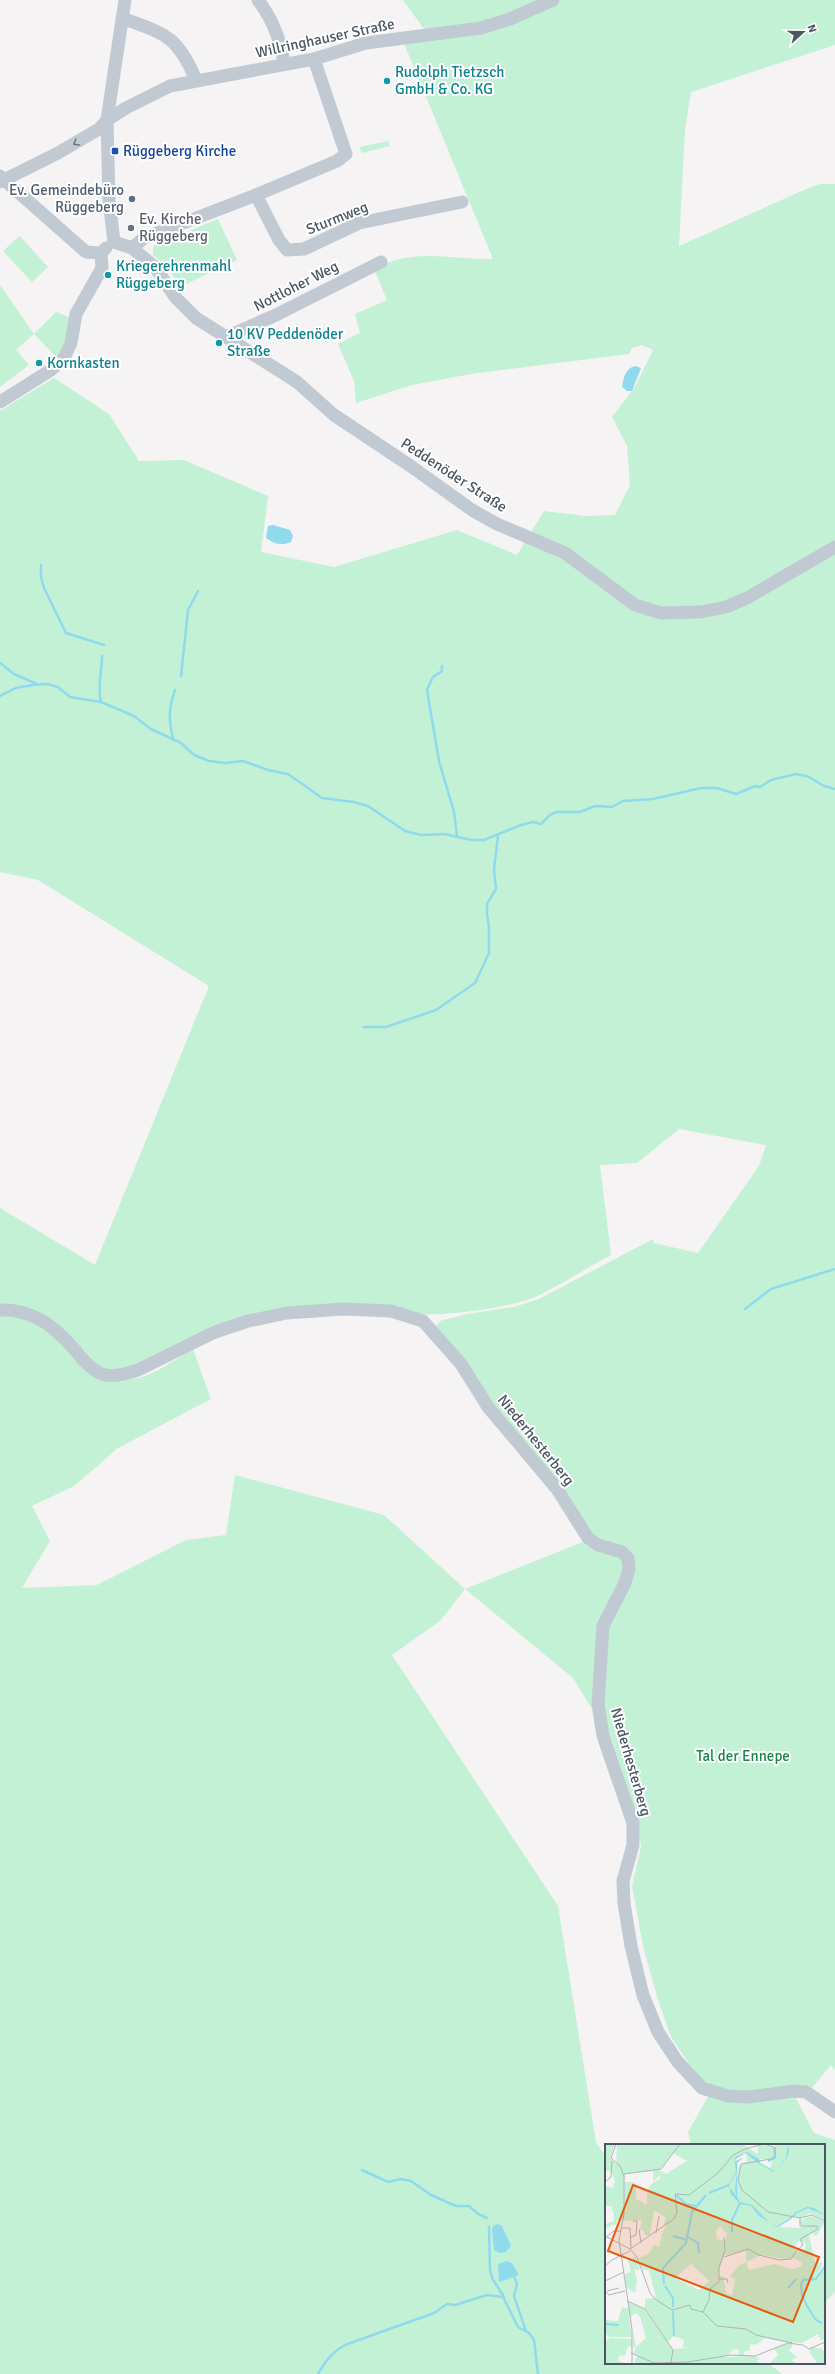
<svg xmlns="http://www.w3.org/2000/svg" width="835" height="2374" font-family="Signika,sans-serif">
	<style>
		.green { fill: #c3f1d5 }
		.water { fill: #90daee }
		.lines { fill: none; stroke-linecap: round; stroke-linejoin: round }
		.stream { stroke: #90daee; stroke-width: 2.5 }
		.minor { stroke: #c1cad2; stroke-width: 13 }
		.oneway { stroke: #6e7983 }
		.culture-dot { fill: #0f9aa8; stroke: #fff; stroke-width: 1.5 }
		.transit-dot { fill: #1a4fb4; stroke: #fff; stroke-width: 1.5 }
		.service-dot { fill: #5c6f8a; stroke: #fff; stroke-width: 1.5 }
		.worship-dot { fill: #6b7280; stroke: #fff; stroke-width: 1.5 }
		.labels { text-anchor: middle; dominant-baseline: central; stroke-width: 4; stroke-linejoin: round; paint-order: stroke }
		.street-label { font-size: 15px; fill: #4a5661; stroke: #fff }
		.culture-label { font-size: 15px; fill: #0d838f; stroke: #fff; text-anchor: start }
		.transit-label { font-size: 15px; fill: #164399; stroke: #fff; text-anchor: start }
		.service-label { font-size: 15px; fill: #4e5e75; stroke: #fff; text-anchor: end }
		.worship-label { font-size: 15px; fill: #5b616d; stroke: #fff; text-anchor: start }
		.park-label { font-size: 15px; fill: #17864f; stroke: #fff }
		.inset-river { fill: none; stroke: #90daee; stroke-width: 2 }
		.inset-road { fill: none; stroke: #b1b4b9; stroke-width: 1 }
		.view { fill: #e8590c; fill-opacity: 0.15; stroke: #e8590c; stroke-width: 2 }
		.inset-edge { fill: none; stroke: #4a5661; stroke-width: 2 }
	</style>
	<rect width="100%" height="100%" fill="#f5f3f3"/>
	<g class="green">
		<path d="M403,0H835V45L691,92L685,129L679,246L804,190L820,184H835V2070L831,2065L811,2089H793L759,2095L723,2094L713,2090L700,2079L690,2065L671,2037L658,2000L643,1946L632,1886L641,1847L637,1816L612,1741L573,1678L465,1589L440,1621L392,1655L558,1906L596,2142L606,2157V2363H768L782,2374H0V1312C30,1310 54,1327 72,1350C80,1360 90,1373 103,1378C115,1382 131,1380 142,1377C159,1372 177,1358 193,1349L211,1399L118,1448L74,1486L32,1506L50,1541L22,1588L97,1585L186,1540L226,1535L235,1475L384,1515L465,1589L593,1538L559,1487L537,1459L490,1406L464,1363L435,1328L440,1321L467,1314L514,1307L539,1299L653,1239L654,1243L698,1253L759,1166L766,1145L679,1129L637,1163L600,1165L611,1255C586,1268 561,1285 535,1297C512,1307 447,1316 422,1314C411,1313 400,1310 389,1309C345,1305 287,1304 245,1318C213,1328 130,1377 104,1370C93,1367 85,1358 78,1350C55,1325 36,1307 0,1309V1208L95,1265L209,986L38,880L0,872V411L54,378L109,414L139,461L184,460L268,496L261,552L334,567L457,530L517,555L544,511L586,516L615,515L630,485L627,446L612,417L635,387L653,350L642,345L632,348L629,354L471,374L412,385L356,403L354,381L338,344L360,333L355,314L387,300L374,269C417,247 448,260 493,259L403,41L429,36Z"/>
		<polygon points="388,141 390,146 362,153 359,147"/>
		<polygon points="218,219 237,260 180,287 168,268 153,255 153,246"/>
		<polygon points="20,236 48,267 32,282 3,251"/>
		<polygon points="0,285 34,334 56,312 71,318 67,336 57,358 34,334 16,350 29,365 0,387"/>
		<polygon points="710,2093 793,2093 814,2133 835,2140 835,2292 824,2303 824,2145 691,2145 688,2132"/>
	</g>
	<g class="water">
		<path d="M636,366L641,368L632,391H627L622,387C624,377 625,368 636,366Z"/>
		<path d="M273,525L290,530L293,536L291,542C282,546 274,544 266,538L268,526Z"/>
		<polygon points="498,2224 502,2226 511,2246 506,2252 499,2253 494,2250 492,2229 493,2226"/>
		<polygon points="507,2261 512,2263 519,2275 499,2282 498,2264"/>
	</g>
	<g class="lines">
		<g class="stream">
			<polyline points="41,565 41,577 44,588 66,633 104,645"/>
			<polyline points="0,663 14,674 37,684"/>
			<polyline points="442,666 442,671 433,677 427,690 439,761 454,812 457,836"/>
			<polyline points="181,676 188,610 198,591"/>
			<polyline points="0,696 16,688 33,685 47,684 58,687 70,697 101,702 134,716 151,729 181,743 194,755 209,761 225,763 243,761 268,770 288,774 322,798 354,802 368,806 405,831 421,835 444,834 472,840 484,840 521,825 533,822 541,824 550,815 556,812 580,812 595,806 612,807 623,801 653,799 701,788 717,788 736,794 755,786 760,787 771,780 796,774 807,776 824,786 835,789"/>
			<path d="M101,702C97,686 102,672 102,656"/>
			<path d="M173,738C168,720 169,707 175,690"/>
			<polyline points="364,1027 386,1027 436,1010 475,983 489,953 489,927 487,914 487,904 496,889 494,869 498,836"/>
			<polyline points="745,1309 771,1289 835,1269"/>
			<polyline points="362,2170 388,2182 401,2179 411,2181 431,2195 456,2206 469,2206 478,2214 487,2218"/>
			<polyline points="489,2227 490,2270 492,2278 504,2297"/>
			<polyline points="514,2276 517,2284 514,2296 526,2331"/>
			<path d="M318,2374C325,2362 332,2352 345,2345L434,2313L447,2304L455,2305L487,2295L503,2297L518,2327L529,2333L534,2340L538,2374"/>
		</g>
		<g class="minor">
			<path d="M258,0C273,20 281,40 284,64"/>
			<path d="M122,18C165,34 177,35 196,80"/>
			<polyline points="0,176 86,252 101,253 106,248"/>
			<polyline points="0,182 58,153 99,129 107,120 126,108 170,86 314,59 366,43 481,28 510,19 553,0"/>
			<polyline points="256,195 279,240 287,250 304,249 359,223 462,202"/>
			<polyline points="114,242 132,248 155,267 176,298 196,318 297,382 334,415 412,467 472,510 497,524 565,553 635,605 661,613 701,612 726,607 747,598 835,547"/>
			<polyline points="114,242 109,200 107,120 125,0"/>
			<polyline points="132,248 144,238 256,195 337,161 346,154 314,59"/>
			<polyline points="226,337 276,315 381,262"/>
			<polyline points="0,402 51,370 64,358 71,343 76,314 102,268 101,253"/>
			<path d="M0,1310C33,1309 54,1326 75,1350C82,1359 91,1370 102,1374C112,1378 129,1373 138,1370L215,1332L248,1321L287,1313L343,1309L391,1311L423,1321L461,1364L488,1407L557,1489L588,1538L598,1545L622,1552L628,1558L629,1569L625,1583L603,1626L598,1704L603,1736L633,1823V1845L623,1881L624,1903L631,1946L643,1995L658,2032L677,2061L702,2088L728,2096L749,2097L794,2091L806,2092L835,2112"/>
		</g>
	</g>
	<defs><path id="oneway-chevron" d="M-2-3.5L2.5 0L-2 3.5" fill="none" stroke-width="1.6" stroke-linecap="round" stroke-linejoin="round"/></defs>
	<use class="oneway" href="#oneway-chevron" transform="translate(76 143) rotate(149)"/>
	<g class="culture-dot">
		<circle cx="387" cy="81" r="4"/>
		<circle cx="108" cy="275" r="4"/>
		<circle cx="219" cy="343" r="4"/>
		<circle cx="39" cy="363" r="4"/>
	</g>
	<rect class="transit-dot" x="111" y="147" width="8" height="8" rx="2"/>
	<circle class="service-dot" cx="132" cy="199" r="4"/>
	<circle class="worship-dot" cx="131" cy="228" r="4"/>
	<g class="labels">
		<g class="street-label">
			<text transform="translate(325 38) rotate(-12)">Willringhauser Straße</text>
			<text transform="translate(337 218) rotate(-22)">Sturmweg</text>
			<text transform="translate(296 286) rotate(-27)">Nottloher Weg</text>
			<text transform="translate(454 475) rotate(33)">Peddenöder Straße</text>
			<text transform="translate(536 1440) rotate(51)">Niederhesterberg</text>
			<text transform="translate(631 1762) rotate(74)">Niederhesterberg</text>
		</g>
		<g class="culture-label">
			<text x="395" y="72">Rudolph Tietzsch<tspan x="395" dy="17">GmbH &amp; Co. KG</tspan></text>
			<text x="116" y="266">Kriegerehrenmahl<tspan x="116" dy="17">Rüggeberg</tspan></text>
			<text x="227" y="334">10 KV Peddenöder<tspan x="227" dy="17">Straße</tspan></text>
			<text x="47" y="363">Kornkasten</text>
		</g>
		<g class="transit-label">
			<text x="123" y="151">Rüggeberg Kirche</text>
		</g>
		<g class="service-label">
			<text x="124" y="190">Ev. Gemeindebüro<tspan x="124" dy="17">Rüggeberg</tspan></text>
		</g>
		<g class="worship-label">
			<text x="139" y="219">Ev. Kirche<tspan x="139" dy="17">Rüggeberg</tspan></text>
		</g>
		<g class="park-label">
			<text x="743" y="1756">Tal der Ennepe</text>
		</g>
	</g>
	<g transform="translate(605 2144)">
		<rect width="220" height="220" fill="#f5f3f3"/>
		<path d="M0,0H137L153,10V2L160,1L170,4V0H220V76L205,69L196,74L188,72L175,83L194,84L198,82L195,81L194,77L206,72L220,78L211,92L207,89L204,91L210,118L218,119L212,133L218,127L220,120V195L216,197L213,190L197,199L186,198L188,200L184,207L192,213L187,216L191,220H167L166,218L173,211L169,204L185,199L160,194L151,201L146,200L144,207H140L138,212L133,211L134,206L128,205L123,211L116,213L149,212L154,214L152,220H32L29,217L33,212L28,209L31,204L28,203V187L31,203L41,194L35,173L31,169L25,173L23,166L27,193H4L0,189V176L13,177L17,163L23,165V158L39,165L67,205L84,204L78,203L79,196L72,193H67L63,198L40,164V155L51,154L44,126L37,125L34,114L43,110L49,101L54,103L58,87L61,83L59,80L61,74L49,66L45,91H40L38,86H35L37,76L18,77V74L11,77L12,80L0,84V80L9,77V73L7,62H0V42L8,44L10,37L6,27H0V30ZM9,2H12L11,20L5,14ZM68,9L82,17L61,30L54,26ZM141,9L142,18L134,22L133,36V19L131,15ZM168,15L165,24L152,16L157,15ZM48,27V37L54,32L56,34L46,40L42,47V61L31,55V40L28,38H19L20,30ZM115,82L122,90L120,97L112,95L111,88ZM195,96L201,100L200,105L190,108V101ZM141,107V118L133,122L125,133L130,135L127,152L121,149L118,132H114L115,137L113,140L114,124L119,111ZM157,111L179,115L188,114L196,118L197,122L188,125L169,120L144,126L141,118ZM86,120L104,137L94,146L70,134ZM30,111L35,125L29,126L32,135L30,149L21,143L20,130L26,128L23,116L29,114ZM5,194L27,195V203L23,202L20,211L14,212L13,216L21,220H0V197ZM207,203L217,205L220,209V220L212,219L206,211L204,205Z" fill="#c3f1d5" fill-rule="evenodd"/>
		<path d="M183,0L184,6L182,14L169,28L154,20L141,9L130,15L131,20V17L139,13L132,19V53L135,58L147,61L165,79L172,82L184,75L191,68L202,63L209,64L220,71L203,64L192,69L185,76L172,83L154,72L146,62L135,60L126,50L124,41L131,27L129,14L132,12L142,8L154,15L155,20L170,27L181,14ZM132,27L130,45L131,52L124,42Z" fill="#90daee" fill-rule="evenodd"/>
		<path class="inset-river" d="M163,17L170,14V3M104,49L124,41M71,51L81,60L91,62M127,88V76L135,59M68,92L82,96M83,93L93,99L94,109M59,140L58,124L81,99L87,68L101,51M60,142L68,154V163M183,144L191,135M68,167L69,192M217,179L211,176L202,162L197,151L196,141L198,136L211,135L220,122M0,180L14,181"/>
		<path class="inset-road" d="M11,0L6,14L15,22L19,32V70L14,96L27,185V220M159,0L169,3L170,11L166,15L136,20L133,36L137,46L163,68L195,74L207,71L220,77M19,30L56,25L75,0M0,38L6,33L7,17M17,84H25L26,104M34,85L36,99M51,89L54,72M0,92L25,105M1,93L9,87H16M26,93L31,91L32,77H28M25,105L69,75L72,68L70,50L84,51L113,29L128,11L140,5L159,0M25,105L32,113L45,149L50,155L67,166L85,161L86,165L98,168M119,113L143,105L154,111L174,116L186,115L191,107L198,101L195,95L213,85L212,82H195V74M0,122L7,116L25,107M114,135H122L123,139M0,137L19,128M0,147L4,151L20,147M2,147L14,144M22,157L40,165L68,206L66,218M98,168L112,182L141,185L151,191L187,199M98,168L104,156L105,145L114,138V124L120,106L119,93M26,209L49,219L83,218L126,211L150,212L183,199L198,201L204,205L220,198"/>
		<path class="view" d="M28,41L214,113L188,178L3,107Z"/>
		<rect width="220" height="220" class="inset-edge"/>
	</g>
	<g transform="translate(803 32) rotate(69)" stroke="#ffffff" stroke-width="3" paint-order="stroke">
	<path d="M0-3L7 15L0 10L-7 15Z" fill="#4a5661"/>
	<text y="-6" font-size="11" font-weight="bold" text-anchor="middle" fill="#4a5661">N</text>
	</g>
</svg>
